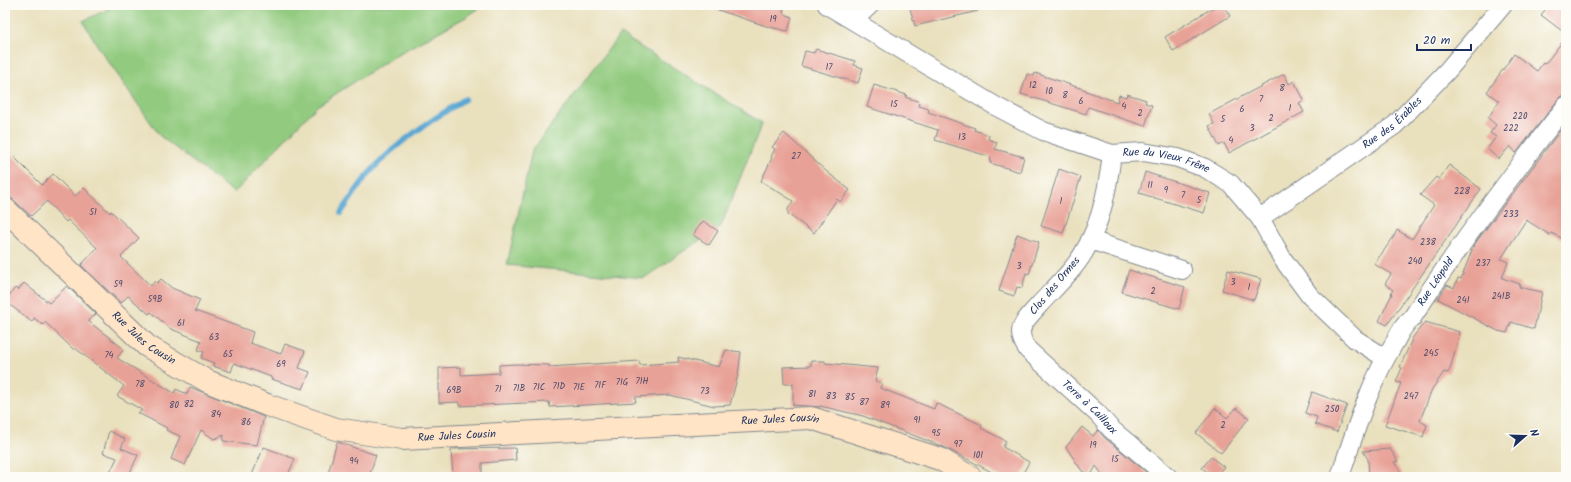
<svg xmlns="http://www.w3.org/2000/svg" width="1571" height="482" font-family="Kalam,sans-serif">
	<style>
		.green { fill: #92cb7f; stroke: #567d6e }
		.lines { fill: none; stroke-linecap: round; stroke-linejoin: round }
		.stream { stroke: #5aa7d3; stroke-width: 5.5 }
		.building { fill: #e8a197 }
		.street-casing { stroke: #82888e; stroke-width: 20 }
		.secondary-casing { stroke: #82888e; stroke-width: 24 }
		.street { stroke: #fff; stroke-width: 18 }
		.secondary { stroke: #ffe4c6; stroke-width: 22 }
		.labels { text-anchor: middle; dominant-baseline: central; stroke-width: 3; stroke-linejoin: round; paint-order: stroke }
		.number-label { font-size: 9px; fill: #4e4c6c }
		.street-label { font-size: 11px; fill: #1b2f5e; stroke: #fdfcf7 }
	</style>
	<rect width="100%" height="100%" fill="#fdfcf7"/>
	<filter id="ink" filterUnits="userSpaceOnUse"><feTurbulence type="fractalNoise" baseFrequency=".025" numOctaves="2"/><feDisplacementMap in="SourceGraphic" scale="8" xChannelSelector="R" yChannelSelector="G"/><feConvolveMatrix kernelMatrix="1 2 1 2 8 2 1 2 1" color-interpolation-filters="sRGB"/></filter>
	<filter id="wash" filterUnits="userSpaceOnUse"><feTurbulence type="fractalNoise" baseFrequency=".012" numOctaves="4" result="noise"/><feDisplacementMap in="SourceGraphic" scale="16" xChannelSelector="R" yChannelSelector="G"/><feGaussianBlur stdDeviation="0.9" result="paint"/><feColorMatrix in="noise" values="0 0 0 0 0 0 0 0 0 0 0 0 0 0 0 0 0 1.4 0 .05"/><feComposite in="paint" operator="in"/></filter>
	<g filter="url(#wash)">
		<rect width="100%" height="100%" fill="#e9e0bd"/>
		<g class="green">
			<polygon points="116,5 484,5 466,17 396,55 317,106 234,193 160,136 99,48 83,21"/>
			<polygon points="620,34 762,123 721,226 644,278 507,265 532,151"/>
		</g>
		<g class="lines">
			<path class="stream" d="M341,213C351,199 360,183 372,170C398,141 432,120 465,99"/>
		</g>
		<g id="blocks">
			<g class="building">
				<polygon points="712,5 770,5 784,9 783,13 792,17 788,31 769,27 712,8"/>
				<polygon points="909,5 977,5 978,11 915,26"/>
				<polygon points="1217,5 1223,5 1230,16 1173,51 1165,37"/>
				<polygon points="1549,5 1566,5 1566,34 1541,15"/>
				<polygon points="1566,37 1566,96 1562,96 1558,100 1516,153 1510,146 1499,159 1487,149 1496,137 1490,133 1496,125 1488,118 1499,101 1487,92 1514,54 1537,71 1543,63 1545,64"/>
				<polygon points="816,49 855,61 854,65 863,68 858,83 801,66 805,51 814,53"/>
				<polygon points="1035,73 1086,90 1086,91 1117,102 1119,95 1126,97 1127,94 1146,100 1145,103 1152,105 1145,126 1088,107 1086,114 1021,94 1027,74 1034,76"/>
				<polygon points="1284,74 1289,84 1294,81 1300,92 1304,100 1299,103 1304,112 1229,153 1224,143 1219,146 1209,126 1214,124 1209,114"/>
				<polygon points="874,85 907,95 905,97 920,102 919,106 929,109 928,112 975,128 974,130 989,135 988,139 997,142 995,149 1024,157 1020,172 990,163 991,157 935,140 938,130 867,107"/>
				<polygon points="1566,123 1566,240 1551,233 1550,235 1526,220 1501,259 1508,262 1502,278 1520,284 1519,287 1542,292 1534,329 1511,322 1507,333 1498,331 1438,299 1447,285 1454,288 1458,278 1461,279 1474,245"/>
				<polygon points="784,133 827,172 850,190 840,202 837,199 814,233 788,214 788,209 793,201 761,181 772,158 771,157 775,149 772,147"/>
				<polygon points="5,148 42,185 53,174 75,196 84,188 110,213 111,211 139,238 121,257 151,286 155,281 157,283 161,279 172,288 200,300 195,311 253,332 250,343 281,354 285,344 305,351 299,368 310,372 303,389 271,379 271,377 234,363 231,372 213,366 214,363 201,358 204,352 198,350 201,341 171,329 151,312 149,314 128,296 121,303 81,265 97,248 68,220 66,222 47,201 31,216 5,192"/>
				<polygon points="1449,165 1481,189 1387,325 1379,321 1392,294 1391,293 1393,290 1385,284 1391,274 1374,264 1393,238 1397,230 1412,239 1434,205 1420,195 1436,177 1439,179"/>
				<polygon points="1059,169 1081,177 1063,233 1041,226"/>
				<polygon points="1145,172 1210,193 1204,213 1139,193"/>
				<polygon points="703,221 718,231 709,245 693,235"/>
				<polygon points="1017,234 1039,242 1029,274 1026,273 1022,288 1017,287 1014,296 999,291"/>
				<polygon points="1129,270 1185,287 1179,309 1122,292"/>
				<polygon points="1228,270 1261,279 1254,300 1222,290"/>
				<polygon points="24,283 49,303 67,286 96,314 88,321 124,349 117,358 174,393 176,389 187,394 190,387 264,417 257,445 223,441 224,435 214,439 201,430 185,465 171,459 180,436 166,430 167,428 138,413 142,410 117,396 124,386 75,348 74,350 45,322 43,325 34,318 32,322 5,301 15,288 18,290"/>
				<polygon points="1425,322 1460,332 1450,369 1448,373 1444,372 1432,389 1420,421 1427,425 1423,437 1385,425 1401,383 1396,382 1402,368 1400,367 1413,337"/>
				<polygon points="726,350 741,352 738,375 730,405 714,406 670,395 635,397 636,402 550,407 549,402 459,406 459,402 439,403 439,368 461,367 461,375 499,373 499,365 515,364 549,365 549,367 639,361 640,365 679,362 678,357 719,367"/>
				<polygon points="811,361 825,361 825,363 878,368 875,381 882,383 880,388 934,409 936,403 982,425 981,428 1006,441 1003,447 1029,462 1021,477 1001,477 944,447 863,416 820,406 820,407 793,405 793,384 784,384 783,367 811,366"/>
				<polygon points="1312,392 1347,405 1337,432 1315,424 1317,417 1305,413"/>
				<polygon points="1215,408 1227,418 1236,408 1249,418 1221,453 1196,433"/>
				<polygon points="1082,427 1093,436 1098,430 1104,437 1152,477 1104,477 1096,466 1091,475 1082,471 1066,447"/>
				<polygon points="109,431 125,439 121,448 138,455 128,477 108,477 117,458 103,453"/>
				<polygon points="337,442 376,455 369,477 327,477"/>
				<polygon points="264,447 295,459 287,477 251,477"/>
				<polygon points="515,448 516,460 482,463 482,477 453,477 451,449"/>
				<polygon points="1390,449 1398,461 1394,462 1404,477 1369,477 1368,459 1363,451"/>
				<polygon points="1211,457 1224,467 1214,477 1202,468"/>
			</g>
		</g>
	</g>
	<g filter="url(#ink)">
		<use href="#blocks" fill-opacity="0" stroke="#82888e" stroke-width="1"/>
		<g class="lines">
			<g class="street-casing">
				<g id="street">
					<path id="s1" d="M827,5L997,107L1043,131L1112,154L1143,152L1178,158L1205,168L1231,184L1260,218L1282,258L1310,296L1355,339L1385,358"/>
					<polyline points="854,20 870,5"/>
					<path id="s2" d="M1112,154C1107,194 1099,237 1072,269C1062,281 1050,293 1039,305C1033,312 1026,318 1022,327C1019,335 1023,343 1028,350L1098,414L1111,429L1168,477"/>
					<path id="s3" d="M1260,218L1395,125L1447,71L1503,5"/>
					<polyline points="1090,240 1182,270"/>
					<path id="s4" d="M1340,477C1355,431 1370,382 1396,340C1400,332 1404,324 1412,318C1459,245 1512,174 1566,106"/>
				</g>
			</g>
			<g class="secondary-casing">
				<g id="secondary">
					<path id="s5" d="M5,209L147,346L207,381L267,405L336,429L402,439L811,418L940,459L970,477"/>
				</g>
			</g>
			<use href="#street" class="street"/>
			<use href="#secondary" class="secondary"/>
		</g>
	</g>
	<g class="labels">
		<g class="number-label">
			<text x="773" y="19">19</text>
			<text x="829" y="67">17</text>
			<text x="1033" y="85">12</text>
			<text x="1282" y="88">8</text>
			<text x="1049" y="91">10</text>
			<text x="1065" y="95">8</text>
			<text x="1261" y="99">7</text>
			<text x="1081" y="101">6</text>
			<text x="894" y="104">15</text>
			<text x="1124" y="106">4</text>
			<text x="1290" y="108">1</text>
			<text x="1242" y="109">6</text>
			<text x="1140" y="113">2</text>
			<text x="1520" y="116">220</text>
			<text x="1271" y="118">2</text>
			<text x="1223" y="119">5</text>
			<text x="1252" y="128">3</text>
			<text x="1511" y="128">222</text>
			<text x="962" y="137">13</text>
			<text x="1231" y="140">4</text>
			<text x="796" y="156">27</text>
			<text x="1150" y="185">11</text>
			<text x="1166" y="190">9</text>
			<text x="1462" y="191">228</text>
			<text x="1183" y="195">7</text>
			<text x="1199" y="200">5</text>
			<text x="1061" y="201">1</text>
			<text x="93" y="212">51</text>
			<text x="1511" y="214">233</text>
			<text x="1428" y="242">238</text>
			<text x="1415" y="261">240</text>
			<text x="1483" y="263">237</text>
			<text x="1019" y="266">3</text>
			<text x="1233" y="282">3</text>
			<text x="118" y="284">59</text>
			<text x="1249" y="287">1</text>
			<text x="1153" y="291">2</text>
			<text x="1501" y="296">241B</text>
			<text x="155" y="299">59B</text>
			<text x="1463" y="300">241</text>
			<text x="181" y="323">61</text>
			<text x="214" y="337">63</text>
			<text x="1431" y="353">245</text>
			<text x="228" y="354">65</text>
			<text x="109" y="355">74</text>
			<text x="281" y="364">69</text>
			<text x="642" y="381">71H</text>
			<text x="622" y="382">71G</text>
			<text x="140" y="384">78</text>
			<text x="600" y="385">71F</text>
			<text x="559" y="386">71D</text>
			<text x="539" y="387">71C</text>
			<text x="579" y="387">71E</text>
			<text x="519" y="388">71B</text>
			<text x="498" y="389">71</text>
			<text x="454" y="390">69B</text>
			<text x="705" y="391">73</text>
			<text x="812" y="394">81</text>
			<text x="831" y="396">83</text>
			<text x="1411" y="396">247</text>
			<text x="850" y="397">85</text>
			<text x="864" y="402">87</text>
			<text x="189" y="404">82</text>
			<text x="174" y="405">80</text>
			<text x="885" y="405">89</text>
			<text x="1332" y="409">250</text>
			<text x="216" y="414">84</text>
			<text x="917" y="420">91</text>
			<text x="246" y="422">86</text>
			<text x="1223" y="425">2</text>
			<text x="936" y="433">95</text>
			<text x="958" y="444">97</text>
			<text x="1093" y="445">19</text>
			<text x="978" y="455">101</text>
			<text x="1115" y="459">15</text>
			<text x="354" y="461">94</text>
		</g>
		<g class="street-label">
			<text stroke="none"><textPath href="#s3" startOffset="163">Rue des Érables</textPath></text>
			<text stroke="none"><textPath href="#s1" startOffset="378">Rue du Vieux Frêne</textPath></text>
			<text stroke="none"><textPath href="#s4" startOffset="219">Rue Léopold</textPath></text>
			<text transform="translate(1055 286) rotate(-50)">Clos des Ormes</text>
			<text stroke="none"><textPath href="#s5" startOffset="190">Rue Jules Cousin</textPath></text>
			<text stroke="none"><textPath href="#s2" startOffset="309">Terre à Cailloux</textPath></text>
			<text stroke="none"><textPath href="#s5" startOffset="850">Rue Jules Cousin</textPath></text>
			<text stroke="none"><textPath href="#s5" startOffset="526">Rue Jules Cousin</textPath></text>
		</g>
	</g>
	<rect width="1571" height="482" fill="none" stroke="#fdfcf7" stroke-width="20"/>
	<g transform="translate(1525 436) rotate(70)" stroke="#fdfcf7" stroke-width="3" paint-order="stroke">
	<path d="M0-3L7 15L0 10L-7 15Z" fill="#1b2f5e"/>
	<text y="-6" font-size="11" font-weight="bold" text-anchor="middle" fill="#1b2f5e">N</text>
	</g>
	<path d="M1417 44v6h54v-6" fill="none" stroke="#1b2f5e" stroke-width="2"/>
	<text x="1423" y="44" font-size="12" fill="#1b2f5e" stroke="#fdfcf7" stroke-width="3" paint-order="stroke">20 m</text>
</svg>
